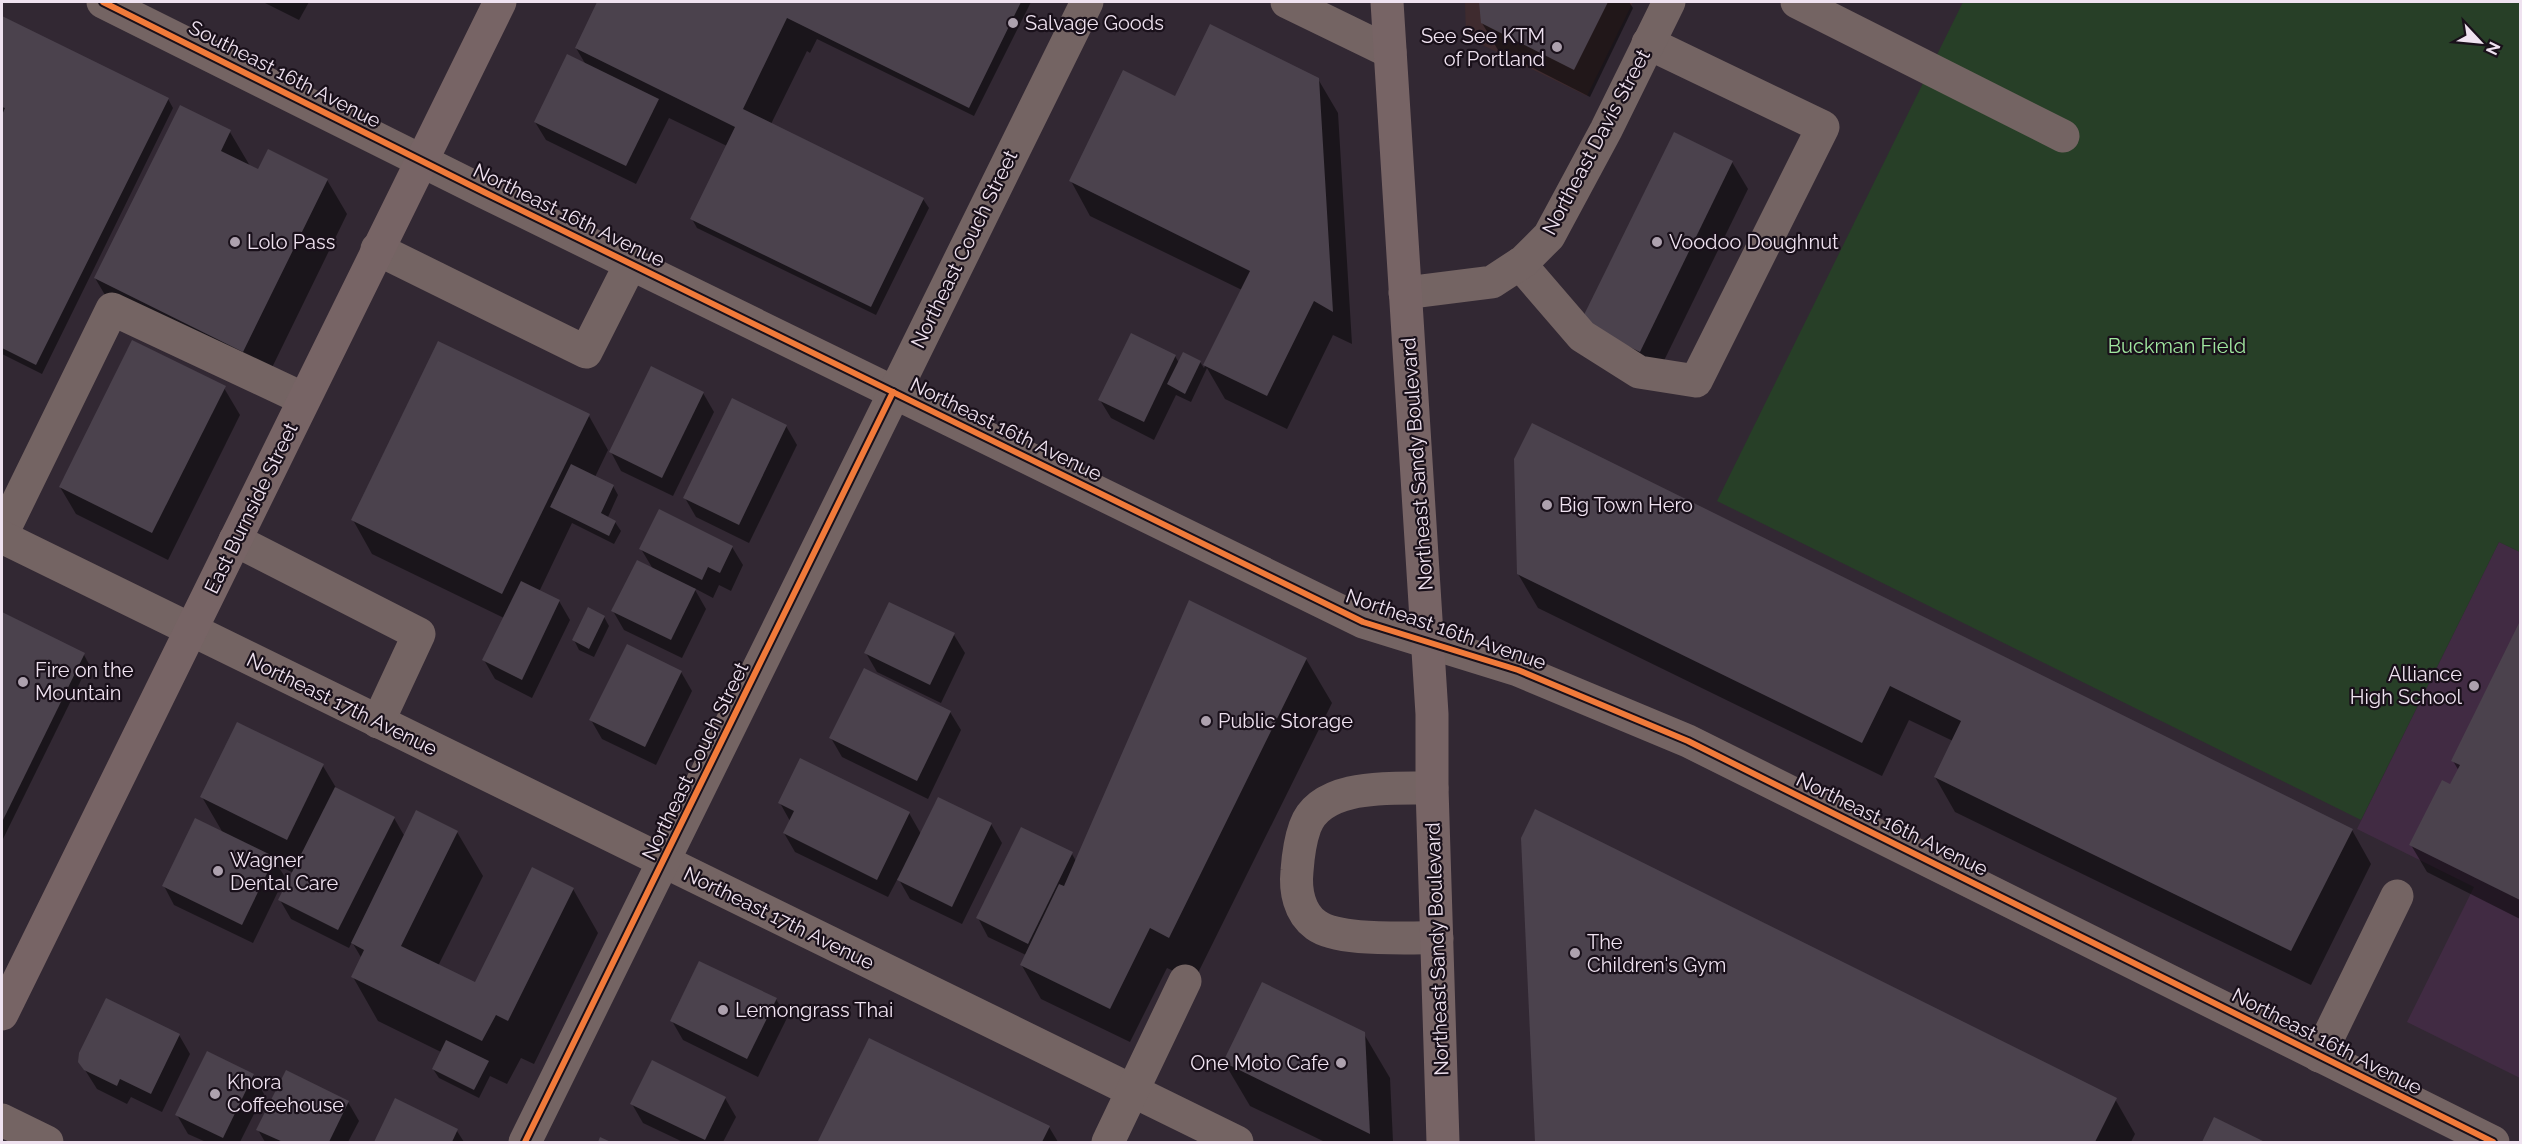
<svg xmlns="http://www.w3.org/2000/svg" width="2522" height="1144" font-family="Raleway,sans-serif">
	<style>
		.commercial { fill: #3f2b2f }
		.built { fill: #412b43 }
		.green { fill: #273f27 }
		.shadow { fill: #0007 }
		.building { fill: #4b424d }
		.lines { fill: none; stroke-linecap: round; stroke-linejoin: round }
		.minor { stroke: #746463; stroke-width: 33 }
		.major { stroke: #776465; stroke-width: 33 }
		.cycleway-casing { stroke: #19101a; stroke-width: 10 }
		.cycleway { stroke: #f17a3a; stroke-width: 6 }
		.poi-dot { fill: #ada1ae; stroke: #19101a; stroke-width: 2 }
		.labels { text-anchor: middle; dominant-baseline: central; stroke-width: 4.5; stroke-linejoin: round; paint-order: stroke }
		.poi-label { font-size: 20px; fill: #efe2f0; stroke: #19101a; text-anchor: start }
		.street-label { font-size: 20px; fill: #efe2f0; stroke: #19101a }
		.park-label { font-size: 20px; fill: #a0e79f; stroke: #19101a }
	</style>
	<rect width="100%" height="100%" fill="#322833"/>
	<polygon class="commercial" points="1465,2 1633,2 1587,96 1466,37"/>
	<polygon class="built" points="2499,542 2520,552 2520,1078 2407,1022 2474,887 2357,829"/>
	<polygon class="green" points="1963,2 2520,2 2520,552 2499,542 2361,820 1717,501"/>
	<g class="shadow">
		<polygon points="263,2 309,2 299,20"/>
		<polygon points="599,2 1031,2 974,116 817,39 810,53 807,51 771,124 923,199 929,208 876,315 697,228 692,219 727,146 669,118 636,184 546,140 535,122 586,65 576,48"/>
		<polygon points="1480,2 1629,2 1633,8 1590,97 1498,50 1482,23"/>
		<polygon points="2,17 168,99 173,108 42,374 2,354 2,118 4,114 2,113"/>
		<polygon points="1318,79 1338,113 1352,344 1333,335 1287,429 1225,399 1207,368 1191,402 1176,395 1154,440 1111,418 1100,400 1175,356 1179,363 1200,362 1204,368 1242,290 1090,216 1071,181 1176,98"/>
		<polygon points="230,132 250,166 259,171 327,180 347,214 263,386 115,312 95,278"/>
		<polygon points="1732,162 1748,189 1655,379 1598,351"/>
		<polygon points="224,388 240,415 168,560 76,514 60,487"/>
		<polygon points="703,393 714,412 673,496 621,471 611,452"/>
		<polygon points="589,416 608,450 595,477 613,486 618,495 608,517 615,522 621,531 614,544 572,523 539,592 559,601 570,620 532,698 495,679 484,660 504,618 372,554 353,520"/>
		<polygon points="786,426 797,445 749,543 696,517 685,498"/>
		<polygon points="1516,459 2352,830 2371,864 2311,985 1955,812 1935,777 1953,741 1909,720 1882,776 1538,608 1518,574"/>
		<polygon points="732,547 743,565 731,591 719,585 713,598 694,588 706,609 682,658 624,630 613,611 653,569 641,549"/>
		<polygon points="2,614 84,655 89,664 2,841"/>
		<polygon points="604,617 609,626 594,657 579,650 574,640"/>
		<polygon points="2520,625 2520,919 2427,872 2411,845 2459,771 2453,761"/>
		<polygon points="954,635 965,653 941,703 877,672 866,653"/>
		<polygon points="1306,659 1332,703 1194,981 1167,968 1130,1042 1041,999 1021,964 1026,955 988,937 978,918 1072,854 1076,861"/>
		<polygon points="681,672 692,691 656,765 602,739 591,720"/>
		<polygon points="950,712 961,730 928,799 842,757 831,738"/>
		<polygon points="323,766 338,791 394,818 405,837 457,832 483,876 438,966 476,984 573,889 598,933 534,1064 521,1058 507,1084 490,1076 479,1098 439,1078 433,1069 441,1052 378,1021 353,977 362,959 352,942 349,948 291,919 280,900 294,873 278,866 285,877 253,943 174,905 164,886 223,833 202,797"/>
		<polygon points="780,803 909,813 921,834 991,824 1002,843 962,924 910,899 898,878 888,897 795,852 784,833 790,821"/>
		<polygon points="1522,838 2115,1099 2135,1134 2131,1142 1536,1142"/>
		<polygon points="776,999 787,1018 758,1077 683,1040 672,1021"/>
		<polygon points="1364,1034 1390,1078 1393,1142 1325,1142 1250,1106 1224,1062"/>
		<polygon points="179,1035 190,1054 162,1112 131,1097 127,1104 97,1089 80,1062"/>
		<polygon points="870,1040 1049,1127 1058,1142 821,1142"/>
		<polygon points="253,1075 264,1094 240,1142 206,1142 188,1134 177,1115"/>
		<polygon points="725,1098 736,1117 723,1142 683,1142 643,1123 632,1104"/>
		<polygon points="396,1100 457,1131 464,1142 375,1142"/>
		<polygon points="348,1102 359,1121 348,1142 265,1142 258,1130"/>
		<polygon points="2215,1119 2262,1142 2204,1142"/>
	</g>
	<g class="building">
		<polygon points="597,2 1021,2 969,108 787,18 743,109 924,198 871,307 690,219 735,127 575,48"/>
		<polygon points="1479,2 1608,2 1574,70 1481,23"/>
		<polygon points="2,16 169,98 36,365 2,348 2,115 5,108 2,107"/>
		<polygon points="1210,24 1319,78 1333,312 1314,301 1267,396 1203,365 1250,271 1069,181 1123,70 1175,96"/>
		<polygon points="567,54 659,99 626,166 534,122"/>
		<polygon points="180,105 231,130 221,151 258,169 268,149 328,179 243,352 94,278"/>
		<polygon points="1674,132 1733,161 1640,352 1580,323"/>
		<polygon points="1131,333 1176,355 1144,422 1098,400"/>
		<polygon points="132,340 226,386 152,533 59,487"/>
		<polygon points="438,341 590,414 502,594 351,520"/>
		<polygon points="1183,352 1201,361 1185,394 1167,384"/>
		<polygon points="651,366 704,392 662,478 609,452"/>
		<polygon points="732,398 787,425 739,525 683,498"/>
		<polygon points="1532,423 2353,829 2291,951 1934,777 1961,721 1890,686 1862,743 1517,574 1514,459"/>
		<polygon points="571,464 614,485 601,513 616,521 609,536 550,507"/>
		<polygon points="659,509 733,546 720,573 708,567 702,580 639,549"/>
		<polygon points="637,560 696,589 671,640 611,611"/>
		<polygon points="521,581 560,600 522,680 482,660"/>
		<polygon points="1189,600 1307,658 1169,938 1150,928 1110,1009 1020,965 1059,884 1064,886"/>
		<polygon points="889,602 955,633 930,685 864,653"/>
		<polygon points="588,607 605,616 589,649 572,640"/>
		<polygon points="2,612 85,653 2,822"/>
		<polygon points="2520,621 2520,900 2409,845 2442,780 2450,784 2460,765 2451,761"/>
		<polygon points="627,644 682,671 645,747 589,720"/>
		<polygon points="864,668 951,711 917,781 829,738"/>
		<polygon points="237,722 324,764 287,840 200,797"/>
		<polygon points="800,758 910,812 877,880 783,833 794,811 778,803"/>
		<polygon points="335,787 395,817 338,930 278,900"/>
		<polygon points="938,797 992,823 952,907 897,880"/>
		<polygon points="1535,809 2117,1098 2095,1142 1535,1142 1521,838"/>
		<polygon points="416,810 458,831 401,946 475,982 532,867 574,888 508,1021 496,1015 482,1041 351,977 364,950 351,943"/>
		<polygon points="195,818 275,857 242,925 162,886"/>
		<polygon points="1021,827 1073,852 1028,944 976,918"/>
		<polygon points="699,961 777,998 747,1059 670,1021"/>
		<polygon points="1262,982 1365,1032 1370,1134 1223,1062"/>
		<polygon points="106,998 180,1034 151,1094 120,1079 117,1086 84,1070 78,1062 79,1053"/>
		<polygon points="869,1038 1050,1126 1042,1142 818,1141"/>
		<polygon points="446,1040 489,1061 474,1090 432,1069"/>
		<polygon points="207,1051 254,1074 223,1138 175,1115"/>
		<polygon points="652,1060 726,1097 705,1140 630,1104"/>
		<polygon points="286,1070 349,1101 329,1142 283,1142 256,1130"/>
		<polygon points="395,1098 458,1129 452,1142 374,1142"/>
		<polygon points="2214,1117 2265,1142 2202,1142"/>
		<polygon points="600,1137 611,1142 598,1142"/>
	</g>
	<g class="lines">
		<g class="minor">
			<polyline points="103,2 484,192 1363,622 1518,670 1688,741 2493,1142"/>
			<polyline points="1287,2 1390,52"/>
			<polyline points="1797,2 2063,136"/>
			<polyline points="377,249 586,352 631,263"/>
			<polyline points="1520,264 1582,336 1639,372 1696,381 1823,127 1648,43"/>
			<polyline points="1405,293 1492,282 1524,261 1549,236 1606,130 1669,2"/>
			<polyline points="2,534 112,309 304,399"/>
			<polyline points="2,537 1237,1142"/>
			<polyline points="235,540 419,634 378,722"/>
			<path d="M1432,788C1394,789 1321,782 1305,827C1300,841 1298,857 1297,871C1295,890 1299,913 1316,925C1339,942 1407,937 1437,938"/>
			<polyline points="2319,1056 2397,896"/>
			<polyline points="2,1120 47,1142"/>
			<polyline points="525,1142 1087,2"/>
			<polyline points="1108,1142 1185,981"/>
		</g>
		<g class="major">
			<polyline points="1387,2 1432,714 1432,788 1443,1142"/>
			<polyline points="2,1014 500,2"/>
		</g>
		<g class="cycleway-casing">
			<g id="cycleway">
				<polyline points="103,2 484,192 1363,622 1518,670 1688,741 2493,1142"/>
				<polyline points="525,1142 893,392"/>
			</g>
		</g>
		<use href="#cycleway" class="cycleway"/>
	</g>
	<g class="poi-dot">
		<circle cx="1013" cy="23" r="6"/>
		<circle cx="1557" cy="47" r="6"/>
		<circle cx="235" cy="242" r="6"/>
		<circle cx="1657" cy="242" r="6"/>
		<circle cx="1547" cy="505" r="6"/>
		<circle cx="23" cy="682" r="6"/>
		<circle cx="2474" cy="686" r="6"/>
		<circle cx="1206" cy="721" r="6"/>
		<circle cx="218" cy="871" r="6"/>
		<circle cx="1575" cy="953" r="6"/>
		<circle cx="723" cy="1010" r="6"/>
		<circle cx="1341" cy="1063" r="6"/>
		<circle cx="215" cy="1094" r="6"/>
	</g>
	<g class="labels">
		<g class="poi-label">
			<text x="1025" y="23">Salvage Goods</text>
			<text x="1545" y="36" text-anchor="end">See See KTM<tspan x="1545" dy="23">of Portland</tspan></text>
			<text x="247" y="242">Lolo Pass</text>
			<text x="1669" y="242">Voodoo Doughnut</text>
			<text x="1559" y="505">Big Town Hero</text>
			<text x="35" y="670">Fire on the<tspan x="35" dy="23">Mountain</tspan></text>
			<text x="2462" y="674" text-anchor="end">Alliance<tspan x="2462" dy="23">High School</tspan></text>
			<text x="1218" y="721">Public Storage</text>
			<text x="230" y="860">Wagner<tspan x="230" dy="23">Dental Care</tspan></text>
			<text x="1587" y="942">The<tspan x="1587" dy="23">Children's Gym</tspan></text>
			<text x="735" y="1010">Lemongrass Thai</text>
			<text x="1329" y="1063" text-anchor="end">One Moto Cafe</text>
			<text x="227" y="1082">Khora<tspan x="227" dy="23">Coffeehouse</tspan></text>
		</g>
		<g class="street-label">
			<text transform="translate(285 74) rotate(27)">Southeast 16th Avenue</text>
			<text transform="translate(1596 142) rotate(-62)">Northeast Davis Street</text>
			<text transform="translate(569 215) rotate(26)">Northeast 16th Avenue</text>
			<text transform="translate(964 249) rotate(-64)">Northeast Couch Street</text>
			<text transform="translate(1006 429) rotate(26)">Northeast 16th Avenue</text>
			<text transform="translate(1417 464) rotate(-94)">Northeast Sandy Boulevard</text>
			<text transform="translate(251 508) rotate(-64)">East Burnside Street</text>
			<text transform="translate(1446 629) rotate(19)">Northeast 16th Avenue</text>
			<text transform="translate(342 704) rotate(26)">Northeast 17th Avenue</text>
			<text transform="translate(695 761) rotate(-64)">Northeast Couch Street</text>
			<text transform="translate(1892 824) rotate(26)">Northeast 16th Avenue</text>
			<text transform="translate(779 918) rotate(26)">Northeast 17th Avenue</text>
			<text transform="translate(1437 949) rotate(-92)">Northeast Sandy Boulevard</text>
			<text transform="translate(2327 1041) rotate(27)">Northeast 16th Avenue</text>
		</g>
		<g class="park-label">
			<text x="2177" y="346">Buckman Field</text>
		</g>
	</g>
	<rect width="2522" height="1144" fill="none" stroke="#efe2f0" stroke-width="6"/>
	<g transform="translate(2480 42) rotate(116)" stroke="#19101a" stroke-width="4.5" paint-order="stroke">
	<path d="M0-4.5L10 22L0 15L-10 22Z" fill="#efe2f0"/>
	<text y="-9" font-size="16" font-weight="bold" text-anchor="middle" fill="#efe2f0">N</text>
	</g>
</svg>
